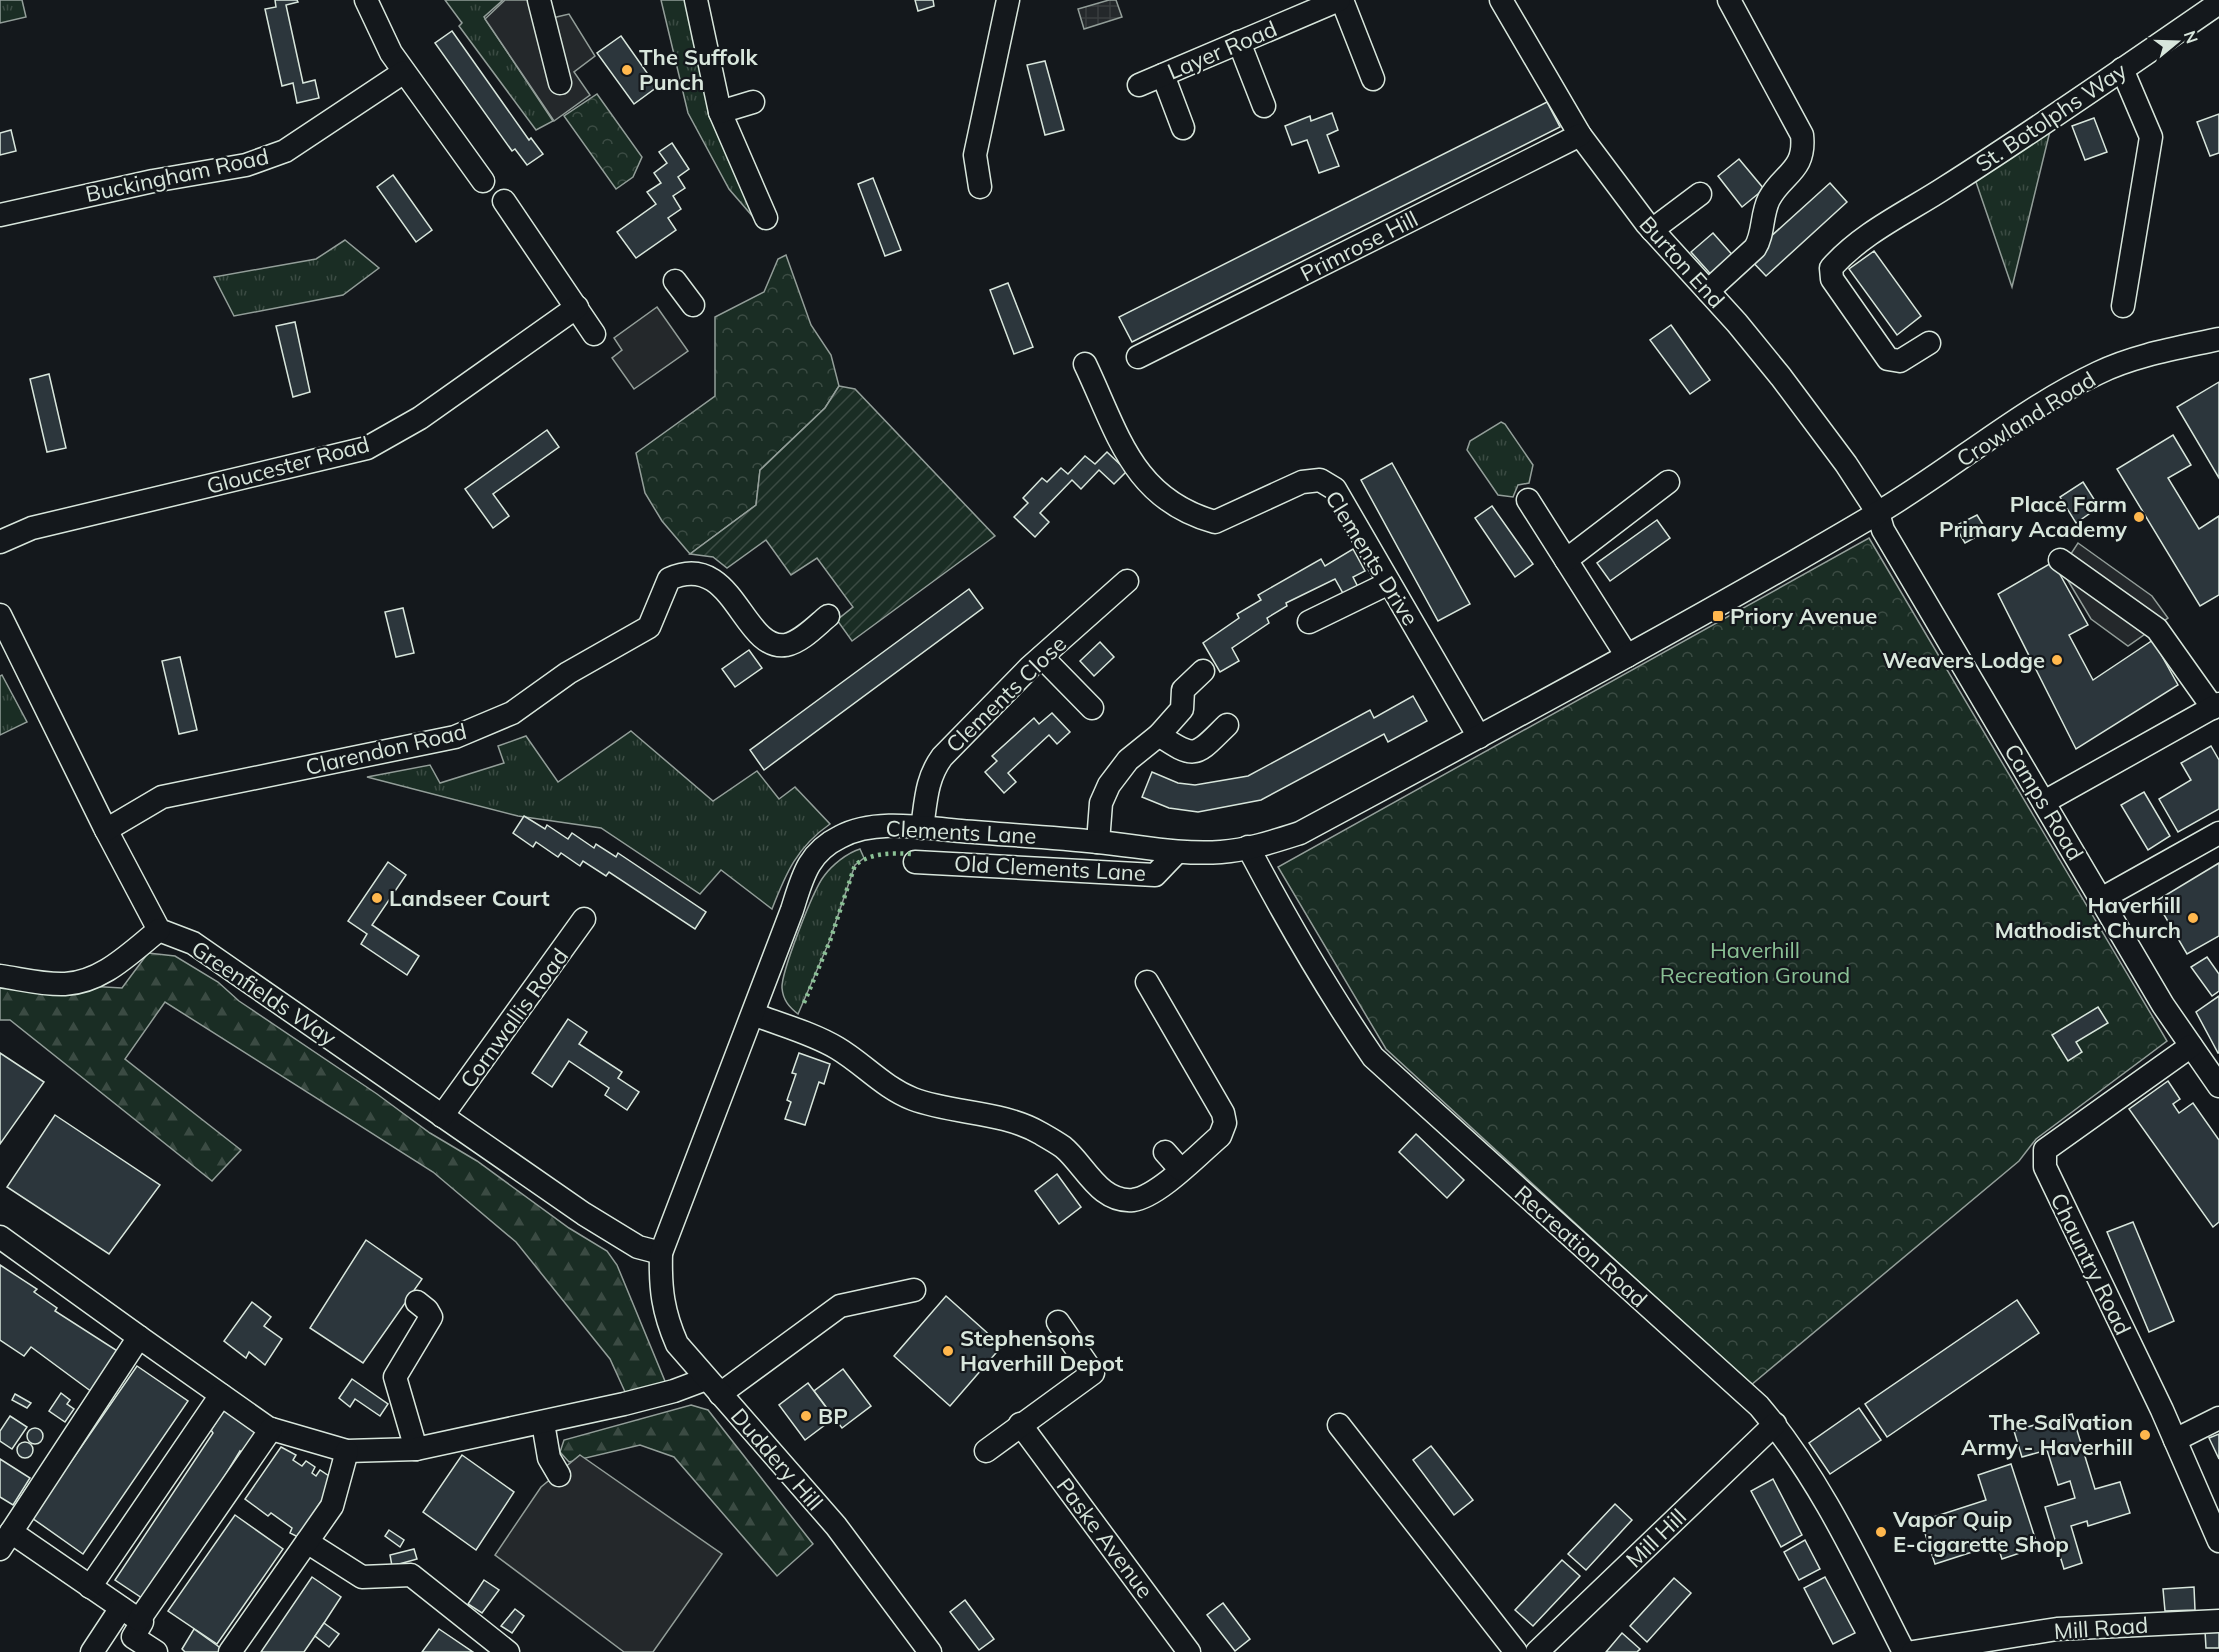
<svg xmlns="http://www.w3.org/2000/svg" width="2219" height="1652" font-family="Mulish,sans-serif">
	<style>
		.grass { fill: url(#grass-tufts); stroke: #939e99; stroke-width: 1.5 }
		.forest { fill: url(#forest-firs); stroke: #939e99; stroke-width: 1.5 }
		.park { fill: url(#park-crowns); stroke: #939e99; stroke-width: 1.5 }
		.garden { fill: url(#garden-furrows); stroke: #939e99; stroke-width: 1.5 }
		.parking { fill: #24282b; stroke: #939e99; stroke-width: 1.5 }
		.plaza { fill: url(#plaza-grid); stroke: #939e99; stroke-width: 1.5 }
		.building { fill: #2c363c; stroke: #d8e6dc; stroke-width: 1.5 }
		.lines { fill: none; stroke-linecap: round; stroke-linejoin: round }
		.minor-casing { stroke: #d8e6dc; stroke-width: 25 }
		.minor { stroke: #14181c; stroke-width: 22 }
		.hedge { stroke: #8ac095; stroke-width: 4.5; stroke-dasharray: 3 4.5; stroke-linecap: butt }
		.poi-dot { fill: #ffb74d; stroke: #14181c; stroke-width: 2 }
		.labels { text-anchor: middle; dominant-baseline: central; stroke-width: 4.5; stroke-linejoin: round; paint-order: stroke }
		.street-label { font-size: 22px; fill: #d8e6dc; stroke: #14181c }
		.poi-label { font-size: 22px; font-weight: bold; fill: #d8e6dc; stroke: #14181c; text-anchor: start }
		.park-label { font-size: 22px; fill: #8ac095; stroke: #14181c }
	</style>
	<defs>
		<pattern id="grass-tufts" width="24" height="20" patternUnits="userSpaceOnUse" patternTransform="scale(1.5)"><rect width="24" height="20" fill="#1a2d24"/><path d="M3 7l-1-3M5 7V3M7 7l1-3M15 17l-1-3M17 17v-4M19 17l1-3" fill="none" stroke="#3b4b43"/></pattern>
		<pattern id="forest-firs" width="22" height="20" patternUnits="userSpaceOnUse" patternTransform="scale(1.5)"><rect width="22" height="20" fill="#1a2d24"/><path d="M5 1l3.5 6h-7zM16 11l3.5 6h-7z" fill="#3b4b43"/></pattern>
		<pattern id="park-crowns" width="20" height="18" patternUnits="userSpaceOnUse" patternTransform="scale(1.5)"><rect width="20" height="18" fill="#1a2d24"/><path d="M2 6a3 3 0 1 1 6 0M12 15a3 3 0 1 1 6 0" fill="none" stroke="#3b4b43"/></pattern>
		<pattern id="garden-furrows" width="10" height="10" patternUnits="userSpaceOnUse" patternTransform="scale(1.5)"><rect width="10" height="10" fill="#1a2d24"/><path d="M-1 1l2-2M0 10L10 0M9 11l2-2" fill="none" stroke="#3b4b43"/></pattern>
		<pattern id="plaza-grid" width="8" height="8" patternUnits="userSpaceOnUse" patternTransform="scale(1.5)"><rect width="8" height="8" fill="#24282b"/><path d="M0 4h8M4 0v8" fill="none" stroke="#393d3f"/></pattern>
	</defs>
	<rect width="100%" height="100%" fill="#14181c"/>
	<g class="grass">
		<polygon points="0,0 22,0 26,17 0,23"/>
		<polygon points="445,0 503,0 484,17 553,121 536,130 459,26 462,23"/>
		<polygon points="661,0 689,0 754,218 729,189 688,113"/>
		<polygon points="2051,127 2012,287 1975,179"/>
		<polygon points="345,240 379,268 343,295 234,316 214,277 316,259"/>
		<polygon points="1501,422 1505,424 1533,465 1529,483 1518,485 1513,497 1498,495 1467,450 1470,441"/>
		<polygon points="2,675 27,722 0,735 0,676"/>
		<path d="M631,731L713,801L757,771L779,799L795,787L830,824C797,847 786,873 772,909L721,870L700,894L601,828L518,816L367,777L430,765L440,783L504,763L498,746L526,736L558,782Z"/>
		<path d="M860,849L864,858L855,865L829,942L798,1014C789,1007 783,1000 782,988C781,973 813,890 824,876C832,865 847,853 860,849Z"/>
	</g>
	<g class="forest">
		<polygon points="148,953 175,956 218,982 239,1001 377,1094 430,1133 477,1161 569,1228 607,1251 617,1265 667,1386 626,1394 610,1359 516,1242 433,1172 165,1002 125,1059 241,1150 212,1181 10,1020 0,1020 0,981 122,988"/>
		<polygon points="691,1405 708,1410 813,1544 777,1576 674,1457 640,1445 569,1462 560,1452 564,1440"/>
	</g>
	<g class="park">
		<polygon points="597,94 642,157 633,177 616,189 564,116"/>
		<polygon points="786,255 811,325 831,355 839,386 825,408 760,470 756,505 690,554 662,521 645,493 636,453 715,396 715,317 764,292 778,259"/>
		<polygon points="1869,538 2167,1041 2036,1139 2019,1161 1751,1385 1386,1049 1278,867"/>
	</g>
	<polygon class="garden" points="839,386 855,389 995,536 852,641 837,620 853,607 817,558 791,575 766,540 727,568 713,557 690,554 756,505 760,470 825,408"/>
	<g class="parking">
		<polygon points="505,0 545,0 552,18 569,14 595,56 574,72 590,95 554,121 485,19"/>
		<polygon points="657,307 688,351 634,389 612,358 622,350 614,338"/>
		<polygon points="2078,543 2152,596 2168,618 2128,646 2091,619 2061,569"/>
		<polygon points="580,1455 722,1554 653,1652 624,1652 495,1555 541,1487"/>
	</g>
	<polygon class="plaza" points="1109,0 1116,0 1122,17 1084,29 1078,9"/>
	<g class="building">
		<polygon points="275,0 297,0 298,2 286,5 303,83 315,80 319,98 297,103 293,83 282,86 265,9 276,7"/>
		<polygon points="915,0 933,0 934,6 918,11"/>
		<polygon points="452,31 529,140 531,138 543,154 527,165 515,149 512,151 435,43"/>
		<polygon points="621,36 657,87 634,104 597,53"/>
		<polygon points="1045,61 1064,130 1045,135 1027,65"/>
		<polygon points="1547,102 1560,127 1132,342 1119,317"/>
		<polygon points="1332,113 1338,130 1327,135 1339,166 1319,173 1307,140 1292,145 1285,126 1310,116 1311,121"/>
		<polygon points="2219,114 2219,153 2210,156 2197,122"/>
		<polygon points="2094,118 2107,152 2085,160 2072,126"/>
		<polygon points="11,130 16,151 0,155 0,133"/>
		<polygon points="672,143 689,169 678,177 685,188 673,196 681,209 668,218 676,230 636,258 617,232 656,204 647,192 661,183 654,173 667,163 659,152"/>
		<polygon points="1739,159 1764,189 1742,207 1718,176"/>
		<polygon points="393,175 432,230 416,242 377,187"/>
		<polygon points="873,178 901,250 885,256 858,184"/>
		<polygon points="1830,183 1847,202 1766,276 1748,257"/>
		<polygon points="1713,233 1736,259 1715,279 1691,252"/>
		<polygon points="1874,251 1921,316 1897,335 1849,269"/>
		<polygon points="1008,283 1033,347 1014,354 990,290"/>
		<polygon points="295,322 310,392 293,397 276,326"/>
		<polygon points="1671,325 1710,380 1690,394 1650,340"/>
		<polygon points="49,374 66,448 47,452 30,379"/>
		<polygon points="2219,382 2219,478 2177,407"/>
		<polygon points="547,430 559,447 493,494 509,516 493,528 465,489"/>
		<polygon points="2173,435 2191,465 2168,478 2199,529 2219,516 2219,595 2200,606 2117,469"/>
		<polygon points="1107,452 1127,471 1114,484 1099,470 1081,489 1072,480 1040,513 1049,522 1035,537 1014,517 1028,503 1023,498 1042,478 1047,482 1061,468 1068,474 1085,456 1095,464"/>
		<polygon points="1392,463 1470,604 1438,621 1361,480"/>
		<polygon points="2083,482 2099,507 2076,523 2060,497"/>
		<polygon points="1492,506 1533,564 1515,577 1475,518"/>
		<polygon points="1977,515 1987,531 1965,543 1955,526"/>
		<polygon points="1657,520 1670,538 1610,581 1597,563"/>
		<polygon points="1353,549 1365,571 1353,577 1358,587 1344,595 1335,579 1286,603 1287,606 1267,618 1269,623 1232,648 1239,661 1220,672 1203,643 1239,618 1237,614 1261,600 1258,595 1321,559 1325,566"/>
		<polygon points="2053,562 2088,625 2069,635 2093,680 2153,640 2178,685 2076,749 1998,594"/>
		<polygon points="969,589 983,608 764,770 750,750"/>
		<polygon points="403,608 414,653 396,657 385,612"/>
		<polygon points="1100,642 1114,657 1094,676 1080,661"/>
		<polygon points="749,650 762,668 735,687 722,669"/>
		<polygon points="180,657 197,730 179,734 162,661"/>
		<polygon points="1413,696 1427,721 1388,742 1384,734 1261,800 1198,812 1169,808 1142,797 1152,772 1178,783 1195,785 1248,776 1370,710 1374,718"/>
		<polygon points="1052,713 1070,732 1057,744 1049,735 1008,773 1016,782 1004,793 985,772 997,761 992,756 1034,718 1039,724"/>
		<polygon points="2211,746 2219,760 2219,809 2178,832 2159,799 2191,780 2181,763"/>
		<polygon points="2144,792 2170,836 2148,850 2121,805"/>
		<polygon points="524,816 545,829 547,825 568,839 572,833 594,848 596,844 616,857 618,853 706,912 695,929 609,872 606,876 583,861 580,866 561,853 558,857 536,842 533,847 513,833"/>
		<polygon points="388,862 406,875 372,925 419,956 407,975 361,944 367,934 348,921"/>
		<polygon points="2219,863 2219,936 2187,954 2156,901"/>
		<polygon points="2207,957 2219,974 2219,991 2212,996 2191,967"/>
		<polygon points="2219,996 2219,1053 2218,1053 2196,1012"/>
		<polygon points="2098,1007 2108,1023 2076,1042 2082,1052 2068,1061 2052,1035"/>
		<polygon points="568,1019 587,1032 579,1044 622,1072 618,1078 639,1092 627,1110 605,1095 609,1088 569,1061 552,1087 532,1073"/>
		<polygon points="0,1053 44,1082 0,1144"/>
		<polygon points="799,1053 830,1064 824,1084 819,1082 805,1125 785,1119 791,1102 787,1100 796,1074 792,1073"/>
		<polygon points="2168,1081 2180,1099 2173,1104 2179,1113 2193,1103 2219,1140 2219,1222 2213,1227 2129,1109"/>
		<polygon points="55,1115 160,1185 109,1254 7,1187"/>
		<polygon points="1416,1134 1464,1180 1447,1198 1399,1152"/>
		<polygon points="1057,1174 1081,1207 1059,1224 1035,1191"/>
		<polygon points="2133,1222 2174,1321 2149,1332 2107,1232"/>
		<polygon points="366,1240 422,1279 363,1363 310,1328"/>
		<polygon points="0,1265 37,1289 34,1292 57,1308 55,1311 119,1352 92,1392 31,1347 24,1356 0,1340"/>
		<polygon points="946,1296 1002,1346 950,1406 894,1356"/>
		<polygon points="2017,1300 2039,1333 1887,1437 1865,1404"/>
		<polygon points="252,1302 271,1317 264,1326 282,1339 265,1365 249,1352 246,1358 224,1341"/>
		<polygon points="137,1366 188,1401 83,1554 32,1518"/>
		<polygon points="843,1369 871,1406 842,1428 814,1391"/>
		<polygon points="352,1379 388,1404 380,1416 355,1399 350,1407 339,1398"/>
		<polygon points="808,1383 834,1418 805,1440 779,1405"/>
		<polygon points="61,1393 70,1400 67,1404 74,1409 65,1422 49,1411"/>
		<polygon points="15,1394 31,1403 27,1408 12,1400"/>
		<polygon points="227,1405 269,1433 247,1457 240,1451 148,1602 115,1580 213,1433 211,1430"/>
		<polygon points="1859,1408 1881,1440 1830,1474 1809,1443"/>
		<polygon points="2072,1414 2095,1489 2120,1482 2130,1513 2088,1526 2087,1521 2071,1526 2082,1563 2064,1569 2045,1507 2075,1498 2070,1481 2058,1485 2047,1450 2022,1457 2014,1431"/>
		<polygon points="10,1416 27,1427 12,1449 0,1441 0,1431"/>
		<circle cx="35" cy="1436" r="8"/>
		<polygon points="2219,1434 2219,1459 2209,1438"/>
		<circle cx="25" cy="1450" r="8"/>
		<polygon points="1431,1446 1473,1500 1454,1515 1413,1460"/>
		<polygon points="281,1447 296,1455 293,1460 302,1466 306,1461 315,1467 312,1473 316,1476 320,1470 335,1480 298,1537 290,1533 292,1528 271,1513 268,1516 245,1499"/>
		<polygon points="462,1455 514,1492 476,1550 423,1512"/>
		<polygon points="0,1459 30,1478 13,1505 0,1497"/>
		<polygon points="2011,1464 2038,1547 2002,1559 1997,1544 1935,1564 1921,1521 1986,1500 1978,1475"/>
		<polygon points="1773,1479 1802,1535 1781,1547 1751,1491"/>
		<polygon points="1615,1504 1632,1520 1586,1570 1568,1554"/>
		<polygon points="235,1515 283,1549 217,1644 168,1611"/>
		<polygon points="389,1530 404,1540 400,1547 385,1536"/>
		<polygon points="1805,1540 1820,1569 1799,1580 1784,1552"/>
		<polygon points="414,1549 417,1559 392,1566 390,1555"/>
		<polygon points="1562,1560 1580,1576 1533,1626 1515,1610"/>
		<polygon points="312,1577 341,1597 324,1623 304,1652 261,1652"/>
		<polygon points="1825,1577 1855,1633 1833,1644 1804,1588"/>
		<polygon points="1674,1578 1691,1593 1647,1642 1630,1626"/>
		<polygon points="484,1580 499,1590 482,1613 468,1604"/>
		<polygon points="2194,1587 2195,1610 2165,1611 2163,1589"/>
		<polygon points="965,1600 994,1639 979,1650 950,1612"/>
		<polygon points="1223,1603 1250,1639 1235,1651 1207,1615"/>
		<polygon points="515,1609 524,1616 512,1633 501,1626"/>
		<polygon points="324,1623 339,1634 329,1647 315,1636"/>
		<polygon points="194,1629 222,1649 221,1652 185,1652 182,1649"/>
		<polygon points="439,1629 473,1652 422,1652"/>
		<polygon points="2205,1631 2219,1631 2219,1648 2206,1648"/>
		<polygon points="1622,1633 1640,1649 1637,1652 1606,1652"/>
	</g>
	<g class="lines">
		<g class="minor-casing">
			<g id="minor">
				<polyline points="366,0 391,53 483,181"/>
				<polyline points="539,0 560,83"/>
				<polyline points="696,0 720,112 766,218"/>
				<polyline points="1342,0 1373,79"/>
				<polyline points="1501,0 1580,135 1646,223 1737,323 1781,377 1846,464 1878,513 1883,530 2163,1005 2219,1086"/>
				<polyline points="1239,42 1264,106"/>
				<polyline points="2122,69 2151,137 2123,306"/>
				<polyline points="1163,75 1183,128"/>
				<polyline points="1139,85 1339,0"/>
				<polyline points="720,112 753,102"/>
				<polyline points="980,187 975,155 1008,0"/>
				<polyline points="504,201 594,334"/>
				<polyline points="0,215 153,181 246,165 285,151 404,72"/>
				<polyline points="1652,230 1700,194"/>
				<polyline points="675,281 693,305"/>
				<path d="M1708,291L1755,248C1764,234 1761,215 1769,199C1783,173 1806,171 1802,135L1729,0"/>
				<path d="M1929,343L1900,361L1888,359L1832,279L1831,268C1863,232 1906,213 1946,187C2039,128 2129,65 2219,3"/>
				<polyline points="1138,357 1580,135"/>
				<path d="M1085,364C1118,433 1132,499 1215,522L1302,482L1320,480L1335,489L1479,737"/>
				<polyline points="1528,500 1627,656"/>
				<polyline points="0,542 32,528 367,448 420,418 577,307"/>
				<polyline points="1566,560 1668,482"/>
				<polyline points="2060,560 2157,629 2213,708"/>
				<polyline points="0,615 104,826 159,930 193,943 584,1214 638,1247 661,1253"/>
				<polyline points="1309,622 1389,583"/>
				<polyline points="1042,657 1092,708"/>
				<path d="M1159,735C1197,761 1196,755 1227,725"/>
				<polyline points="2044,802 2219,704"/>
				<path d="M922,828C926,801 926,779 942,757L1030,667L1127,581"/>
				<path d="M106,830L162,797L455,737L512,713L568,673L649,627L669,579C734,549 742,652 786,645C801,642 816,626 828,616"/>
				<polyline points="1098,842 1101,803 1109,785 1128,760 1159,735 1182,709 1183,690 1203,671"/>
				<path d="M1248,847C1286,919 1327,990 1373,1057L1759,1406C1821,1479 1861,1568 1904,1652"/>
				<polyline points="915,862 1155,875 1177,852"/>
				<polyline points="2101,899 2219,833"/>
				<path d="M0,976C21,979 44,985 65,984C103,982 131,952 159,930"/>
				<path d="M753,1014C781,1025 812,1033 837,1048C864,1064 883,1087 913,1099C953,1114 1002,1111 1040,1133C1047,1137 1056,1142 1063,1147C1085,1165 1099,1203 1133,1200C1158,1197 1200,1153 1220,1136L1225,1123L1223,1113L1147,982"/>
				<polyline points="2191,1046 2045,1150 2045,1167 2162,1410 2219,1541"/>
				<polyline points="442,1116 584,919"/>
				<polyline points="1165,1152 1180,1169"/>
				<polyline points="0,1237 139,1337"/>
				<polyline points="720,1394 840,1306 914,1290"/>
				<polyline points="543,1423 549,1458 559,1475"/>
				<polyline points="1020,1424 1189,1652"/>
				<polyline points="1339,1425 1516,1652"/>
				<polyline points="2175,1440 2219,1418"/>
				<polyline points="416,1449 395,1377 431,1317 427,1310 417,1302"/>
				<polyline points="986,1451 1093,1373 1058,1322"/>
				<polyline points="11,1532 142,1622 133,1637 156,1652"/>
				<polyline points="307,1542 362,1577 411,1575 508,1652"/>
				<polyline points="0,1549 139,1337 268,1428 347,1451 416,1449 624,1404 674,1391 706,1379"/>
				<polyline points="90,1587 221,1395"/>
				<polyline points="139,1620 271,1429"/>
				<polyline points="92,1652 121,1608"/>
				<polyline points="230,1652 332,1506 347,1451"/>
				<path d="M930,1652L836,1526L677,1344C663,1312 660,1289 661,1253L792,910C802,879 807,853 840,837C875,818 924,828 961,831C1007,835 1053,837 1098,842C1139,846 1179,855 1221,852C1248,850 1275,841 1300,833C1493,729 1687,626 1876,514C1951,470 2018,411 2098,373C2135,355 2178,348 2219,339"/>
				<polyline points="1537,1652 1775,1424"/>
				<polyline points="1913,1652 2057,1629 2219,1621"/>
			</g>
		</g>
		<use href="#minor" class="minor"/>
		<path class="hedge" d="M804,1003L830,941L855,865C873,852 891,853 912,854"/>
	</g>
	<g class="poi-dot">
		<circle cx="627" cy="70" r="6"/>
		<circle cx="2139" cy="517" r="6"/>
		<rect x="1712" y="610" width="12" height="12" rx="3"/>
		<circle cx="2057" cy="660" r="6"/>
		<circle cx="377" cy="898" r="6"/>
		<circle cx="2193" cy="918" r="6"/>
		<circle cx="948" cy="1351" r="6"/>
		<circle cx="806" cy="1416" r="6"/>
		<circle cx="2145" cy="1435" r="6"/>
		<circle cx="1881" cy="1532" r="6"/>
	</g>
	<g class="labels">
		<g class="street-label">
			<text transform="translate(1222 50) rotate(-23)">Layer Road</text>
			<text transform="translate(2051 117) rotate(-34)">St. Botolphs Way</text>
			<text transform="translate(177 175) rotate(-12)">Buckingham Road</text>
			<text transform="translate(1359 246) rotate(-27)">Primrose Hill</text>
			<text transform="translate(1682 262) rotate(48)">Burton End</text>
			<text transform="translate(2026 419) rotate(-32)">Crowland Road</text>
			<text transform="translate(288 465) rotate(-15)">Gloucester Road</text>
			<text transform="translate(1372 558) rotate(58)">Clements Drive</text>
			<text transform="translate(1006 694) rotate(-44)">Clements Close</text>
			<text transform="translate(386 749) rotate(-13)">Clarendon Road</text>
			<text transform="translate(2044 802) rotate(59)">Camps Road</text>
			<text transform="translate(961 832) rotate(3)">Clements Lane</text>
			<text transform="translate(1050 868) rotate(3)">Old Clements Lane</text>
			<text transform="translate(264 993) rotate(34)">Greenfields Way</text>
			<text transform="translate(514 1018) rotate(-54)">Cornwallis Road</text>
			<text transform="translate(1581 1246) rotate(42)">Recreation Road</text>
			<text transform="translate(2091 1264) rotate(64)">Chauntry Road</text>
			<text transform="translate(777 1459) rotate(49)">Duddery Hill</text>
			<text transform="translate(1105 1538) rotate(53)">Paske Avenue</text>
			<text transform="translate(1656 1538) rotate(-44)">Mill Hill</text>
			<text transform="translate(2101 1628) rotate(-4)">Mill Road</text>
		</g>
		<g class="poi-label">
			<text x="639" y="57">The Suffolk<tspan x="639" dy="25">Punch</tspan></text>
			<text x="2127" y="504" text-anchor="end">Place Farm<tspan x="2127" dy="25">Primary Academy</tspan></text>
			<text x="1730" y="616">Priory Avenue</text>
			<text x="2045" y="660" text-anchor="end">Weavers Lodge</text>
			<text x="389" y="898">Landseer Court</text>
			<text x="2181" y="905" text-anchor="end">Haverhill<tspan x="2181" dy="25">Mathodist Church</tspan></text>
			<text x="960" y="1338">Stephensons<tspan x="960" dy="25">Haverhill Depot</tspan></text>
			<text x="818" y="1416">BP</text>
			<text x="2133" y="1422" text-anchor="end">The Salvation<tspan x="2133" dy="25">Army - Haverhill</tspan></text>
			<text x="1893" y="1519">Vapor Quip<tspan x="1893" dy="25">E-cigarette Shop</tspan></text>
		</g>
		<g class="park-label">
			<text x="1755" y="950">Haverhill<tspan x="1755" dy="25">Recreation Ground</tspan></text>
		</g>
	</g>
	<g transform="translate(2177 42) rotate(71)" stroke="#14181c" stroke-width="4.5" paint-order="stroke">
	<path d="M0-4.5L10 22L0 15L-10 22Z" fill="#d8e6dc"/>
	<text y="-9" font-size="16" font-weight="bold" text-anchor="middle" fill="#d8e6dc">N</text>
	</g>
</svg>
